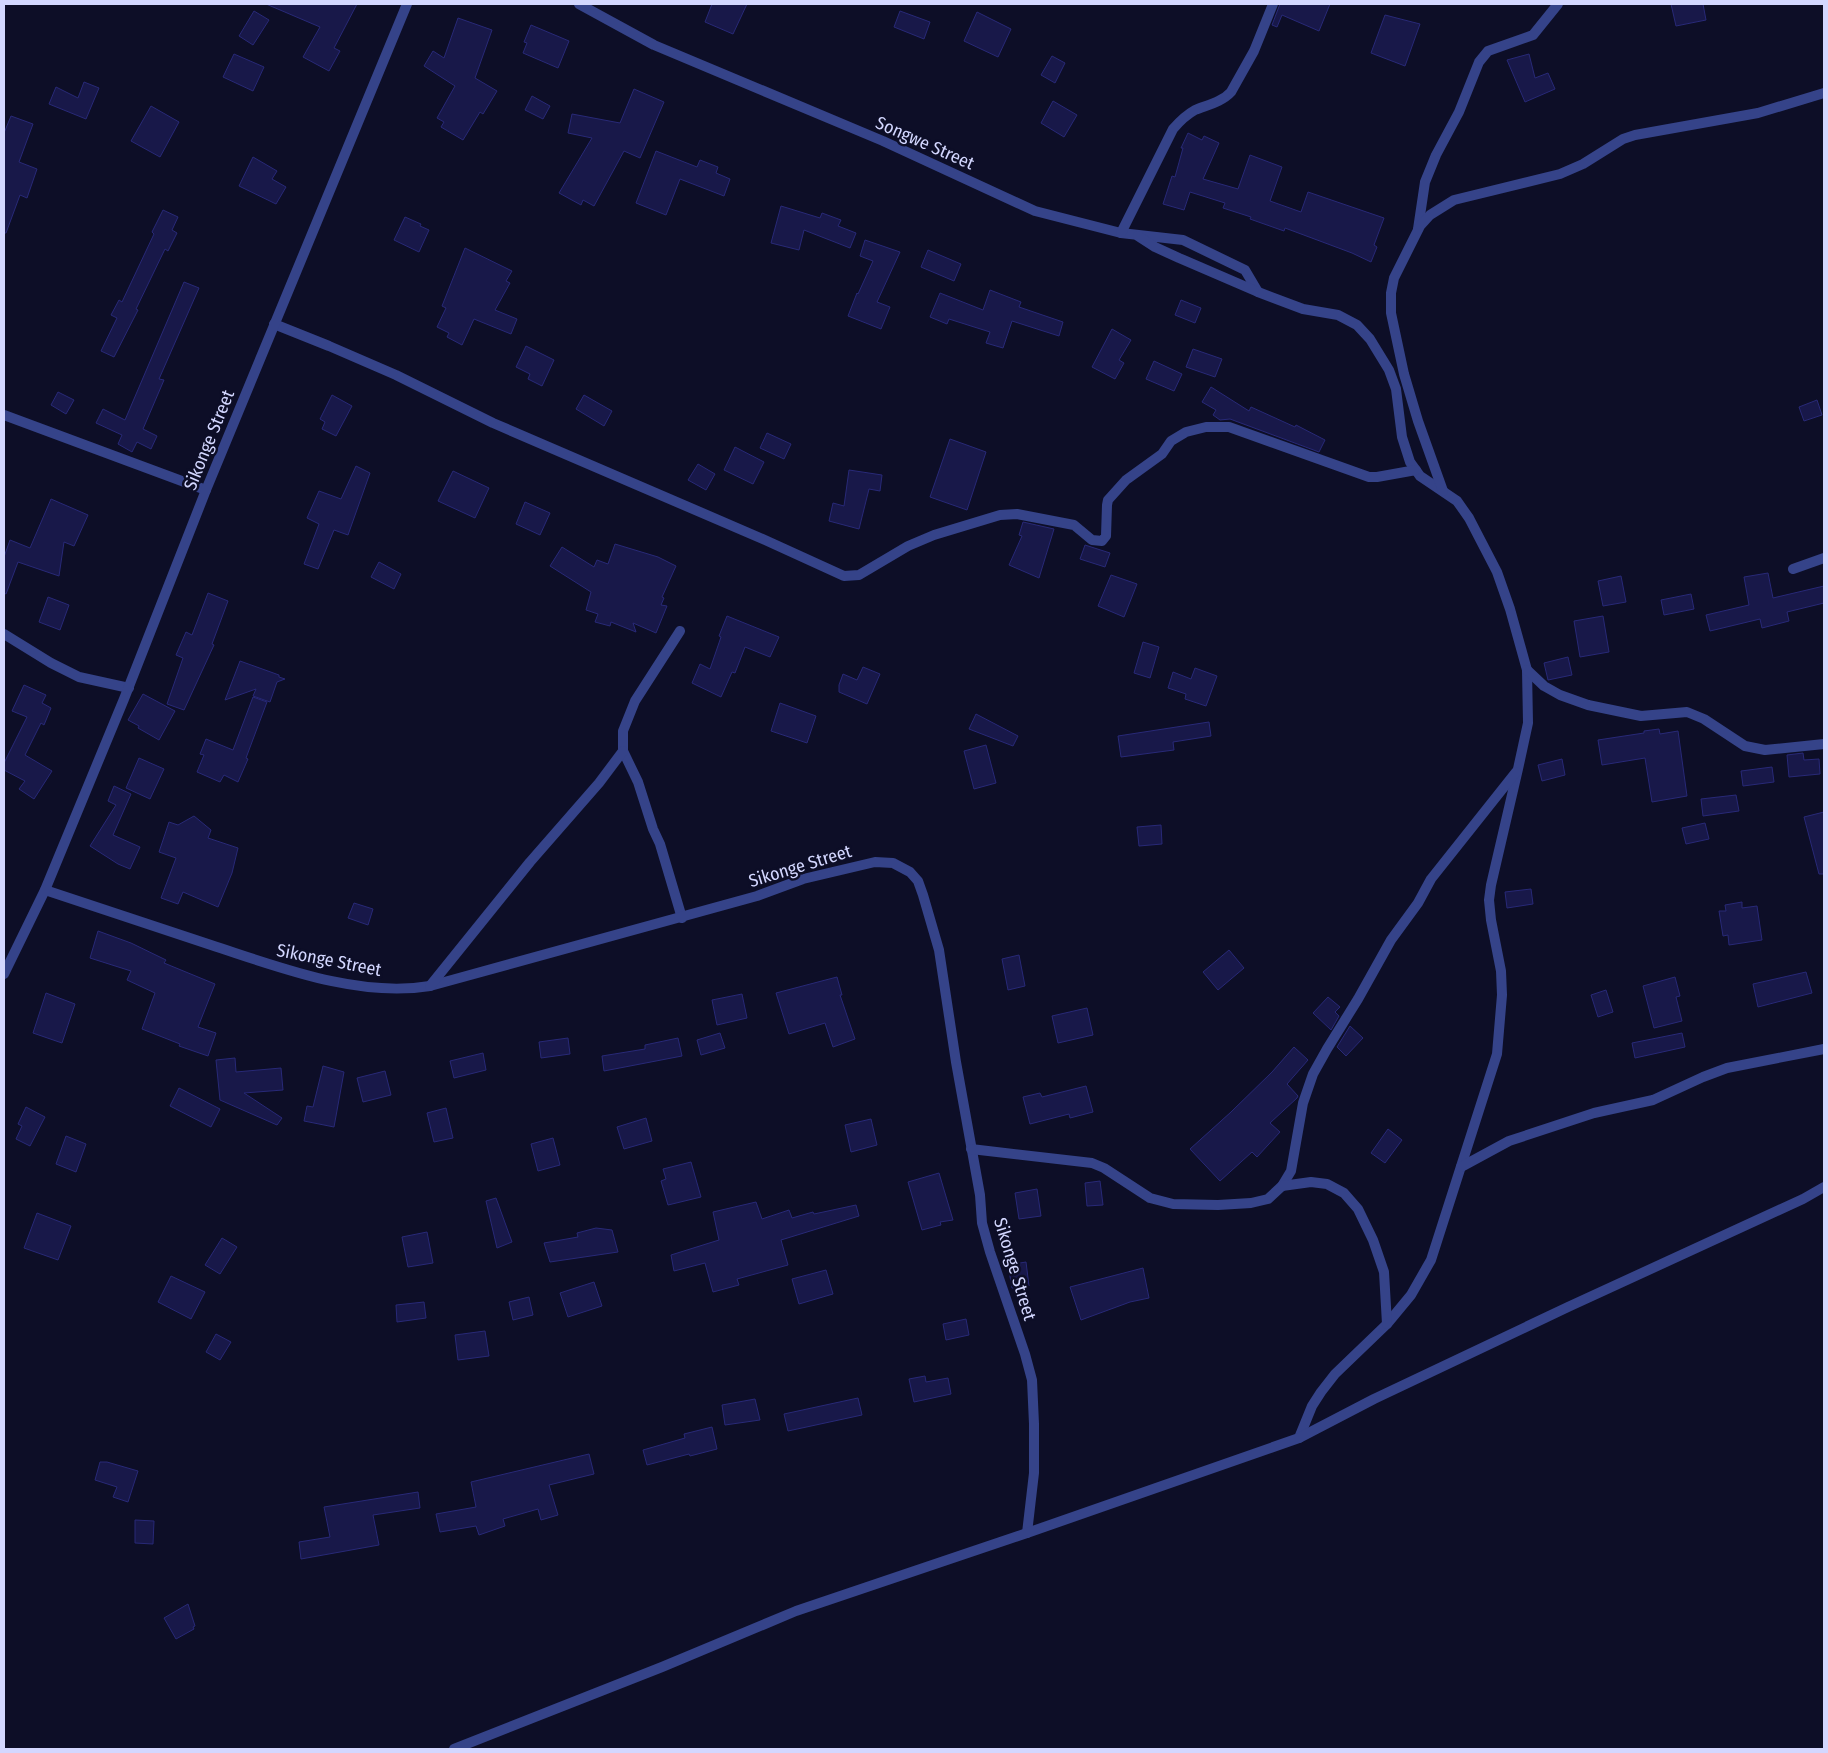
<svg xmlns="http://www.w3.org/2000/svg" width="1828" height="1753" font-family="'Fira Sans Condensed',sans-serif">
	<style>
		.building { fill: #181849; stroke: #282977 }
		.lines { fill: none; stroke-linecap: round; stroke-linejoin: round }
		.street { stroke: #354389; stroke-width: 10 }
		.labels { text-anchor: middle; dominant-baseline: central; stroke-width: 5; stroke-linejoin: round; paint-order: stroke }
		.street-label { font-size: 18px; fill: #d3d7ff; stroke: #0d0e27 }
	</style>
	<rect width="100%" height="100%" fill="#0d0e27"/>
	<g class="building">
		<polygon points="266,4 357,4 334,48 340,51 329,71 303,57 320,27"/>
		<polygon points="712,4 747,4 733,34 705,22"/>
		<polygon points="1280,4 1330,4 1319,31 1282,15 1277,27 1272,25"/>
		<polygon points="1671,4 1703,4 1706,20 1676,26"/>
		<polygon points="254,11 269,20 253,45 239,36"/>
		<polygon points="900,11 930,22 924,39 894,27"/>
		<polygon points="977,12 1011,29 998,57 964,41"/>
		<polygon points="1385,15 1420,24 1405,66 1371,53"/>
		<polygon points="458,18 492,30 475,78 497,91 483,114 480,112 463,140 441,127 444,122 437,118 455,86 424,66 433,51 444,58"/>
		<polygon points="531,25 569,41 558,68 523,53 527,43 524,42"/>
		<polygon points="234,54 264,67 253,91 223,77"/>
		<polygon points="1529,54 1535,78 1548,73 1555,89 1525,102 1507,60"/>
		<polygon points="1052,56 1065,63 1055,83 1041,75"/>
		<polygon points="84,82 99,88 86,119 49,104 56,87 78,98"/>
		<polygon points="634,89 664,102 640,158 624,151 594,206 583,200 581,205 559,193 592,138 568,133 572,114 620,123"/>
		<polygon points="532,96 550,106 543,119 525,110"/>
		<polygon points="1053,101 1077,115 1064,137 1041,123"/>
		<polygon points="151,106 179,122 160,157 131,141"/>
		<polygon points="11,116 33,124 19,162 37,169 27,198 20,195 6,233 4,233 4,133"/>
		<polygon points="1188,133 1202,140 1204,136 1219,143 1203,179 1238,189 1250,155 1282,167 1270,201 1301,212 1308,192 1384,218 1374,245 1377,247 1371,262 1352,253 1285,228 1284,231 1250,219 1251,217 1223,208 1225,203 1190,192 1184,210 1163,204 1172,176 1175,177 1183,148 1181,148"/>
		<polygon points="656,151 697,167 700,160 718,167 716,173 730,179 724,196 680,179 666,215 636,203"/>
		<polygon points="253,157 277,171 272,179 286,187 276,204 239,186"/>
		<polygon points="781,206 820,218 822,213 841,220 838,226 856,233 850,248 804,230 799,250 771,243"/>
		<polygon points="163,210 178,217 172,230 177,233 168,251 165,249 136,309 138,310 114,357 101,351 117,318 111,315 119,300 122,302 154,234 152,232"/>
		<polygon points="405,217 421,224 420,226 429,230 419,252 394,240"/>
		<polygon points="865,240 900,252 877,302 890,307 881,329 848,316 857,293 858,294 873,261 860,256"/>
		<polygon points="465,248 512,271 506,281 510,283 495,310 517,319 511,334 474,319 462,345 447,337 449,333 437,327 446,308 442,306"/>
		<polygon points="928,250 961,264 954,281 921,267"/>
		<polygon points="184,282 199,288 159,379 164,380 143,429 157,436 151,449 137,442 132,452 118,444 122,435 96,423 103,409 125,420"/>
		<polygon points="990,290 1021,302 1019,307 1063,322 1059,336 1012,321 1003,348 986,343 990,332 949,319 947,324 930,317 940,293 983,310"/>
		<polygon points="1181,300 1201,308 1195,323 1175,315"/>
		<polygon points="1112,329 1131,340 1119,360 1124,363 1115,379 1092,367"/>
		<polygon points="526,346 554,360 542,386 528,379 530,374 516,367"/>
		<polygon points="1193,349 1222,359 1215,377 1186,367"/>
		<polygon points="1154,361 1182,374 1174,391 1146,379"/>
		<polygon points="1211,387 1249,411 1251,407 1295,427 1296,425 1325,440 1319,452 1230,419 1220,420 1213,415 1216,410 1202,402"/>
		<polygon points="58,392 74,400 66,414 51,405"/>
		<polygon points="332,395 352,406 336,436 322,429 325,422 320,419"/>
		<polygon points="584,395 612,411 604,426 576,409"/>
		<polygon points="1817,400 1822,415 1804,421 1799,407"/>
		<polygon points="767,433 791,444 784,459 760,448"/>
		<polygon points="950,439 986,452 967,510 930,497"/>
		<polygon points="735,447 764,462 753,484 724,470"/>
		<polygon points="698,464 715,474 706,490 688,480"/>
		<polygon points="356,466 370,473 348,535 334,530 318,569 304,564 319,524 307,518 319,491 341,499"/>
		<polygon points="849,470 882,475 880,491 869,489 859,529 829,521 833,503 844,506"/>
		<polygon points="453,471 489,488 475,518 438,501"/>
		<polygon points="51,499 88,515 74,546 64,542 59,576 18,562 6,594 4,593 4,557 10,540 30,548"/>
		<polygon points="525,502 550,513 540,535 516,524"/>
		<polygon points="1023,522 1054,529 1039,578 1009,565 1022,536 1019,535"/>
		<polygon points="615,544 658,557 676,566 662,597 664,598 661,605 667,606 656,633 633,623 636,632 611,622 610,626 595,622 598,614 586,610 591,592 550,566 562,547 594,567 597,560 608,564"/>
		<polygon points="1085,545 1110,553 1105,567 1080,559"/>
		<polygon points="379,562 401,574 394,589 371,577"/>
		<polygon points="1768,573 1773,598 1824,586 1824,603 1787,612 1789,621 1762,628 1760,619 1710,631 1706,615 1749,605 1744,577"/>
		<polygon points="1111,575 1137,584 1124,617 1098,606"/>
		<polygon points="1621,576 1626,602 1603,606 1598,581"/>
		<polygon points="208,593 228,601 212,644 214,645 184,710 167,704 183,658 176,655 186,632 192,635"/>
		<polygon points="1691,594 1694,609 1664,615 1661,600"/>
		<polygon points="48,597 69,605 60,630 39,622"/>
		<polygon points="727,616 779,637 770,657 745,647 735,673 732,672 721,697 692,683 700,664 710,669 721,637 719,636"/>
		<polygon points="1603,616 1609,652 1580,657 1574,621"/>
		<polygon points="1143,642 1159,647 1150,678 1134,673"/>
		<polygon points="1568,657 1572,675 1548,680 1544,663"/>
		<polygon points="240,661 279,675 279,677 285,679 277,682 270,702 253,696 256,689 225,700"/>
		<polygon points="863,667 880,674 867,704 839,692 839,685 843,674 857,680"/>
		<polygon points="1195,668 1217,676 1206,706 1185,699 1186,694 1168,688 1173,672 1191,679"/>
		<polygon points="24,685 46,695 42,703 51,708 44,725 41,723 25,755 52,771 34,799 19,789 25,781 4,770 4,763 27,717 12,711"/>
		<polygon points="143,694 175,711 159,740 138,728 139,726 128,720"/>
		<polygon points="253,697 267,702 246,758 248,759 238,782 224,775 220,782 197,772 204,755 200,754 206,739 233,750"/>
		<polygon points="780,703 816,716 807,743 771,731"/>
		<polygon points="976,714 1018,736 1013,746 969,729"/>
		<polygon points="1209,722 1211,736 1173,742 1174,750 1121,757 1118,736"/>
		<polygon points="1659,729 1660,734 1678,731 1687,796 1652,802 1645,758 1602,765 1598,740 1644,733 1644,731"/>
		<polygon points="986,745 996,783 974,789 964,751"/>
		<polygon points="1803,753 1804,760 1819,759 1820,774 1789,777 1787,755"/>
		<polygon points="139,758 164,769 150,799 126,788"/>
		<polygon points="1562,759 1565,775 1542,781 1538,765"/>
		<polygon points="1772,767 1774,782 1743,786 1741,771"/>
		<polygon points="114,786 131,794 113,835 140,847 130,869 118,864 90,846 116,805 108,801"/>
		<polygon points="1736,795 1739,811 1703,816 1701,799"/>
		<polygon points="1824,812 1824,874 1819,874 1804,817"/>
		<polygon points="194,816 211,830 208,838 238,848 232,873 218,907 183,892 178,904 161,898 176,858 159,852 169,822 178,825"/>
		<polygon points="1705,823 1709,839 1686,844 1682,828"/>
		<polygon points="1161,825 1162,844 1139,846 1137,827"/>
		<polygon points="1531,889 1533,904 1507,908 1505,892"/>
		<polygon points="1742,902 1742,908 1757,906 1762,940 1729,945 1728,935 1723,936 1719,911 1726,911 1725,905"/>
		<polygon points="354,903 373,909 368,925 348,918"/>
		<polygon points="98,931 131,943 166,960 164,963 215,984 198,1027 216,1033 208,1056 179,1046 180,1044 142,1029 155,993 127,980 131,971 90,958"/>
		<polygon points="1229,950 1244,968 1218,990 1203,972"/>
		<polygon points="1019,955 1025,986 1008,990 1002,959"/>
		<polygon points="1806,972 1812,993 1758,1007 1753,984"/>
		<polygon points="837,977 842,995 840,995 855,1039 833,1047 825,1023 789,1034 776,993"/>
		<polygon points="1675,977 1680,996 1676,997 1682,1021 1654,1028 1643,986"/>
		<polygon points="1606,990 1613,1012 1598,1017 1591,995"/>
		<polygon points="46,993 75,1004 62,1043 33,1033"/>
		<polygon points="742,994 747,1018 717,1025 712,1000"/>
		<polygon points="1328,997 1340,1007 1335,1012 1339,1016 1331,1030 1313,1013"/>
		<polygon points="1087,1008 1093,1035 1058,1043 1052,1016"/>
		<polygon points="1350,1026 1363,1038 1346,1056 1337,1047"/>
		<polygon points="720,1033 725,1048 701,1055 697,1040"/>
		<polygon points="1682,1033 1685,1047 1635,1058 1632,1043"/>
		<polygon points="568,1038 570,1054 541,1058 539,1042"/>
		<polygon points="678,1038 682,1056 604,1071 602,1056 645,1049 645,1045"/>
		<polygon points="1294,1047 1308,1060 1287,1084 1298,1096 1297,1098 1270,1123 1280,1132 1257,1157 1252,1152 1220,1181 1190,1149 1231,1112 1272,1072"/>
		<polygon points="483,1053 486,1070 454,1078 450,1061"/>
		<polygon points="235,1058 236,1072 281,1068 283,1090 244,1093 282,1118 277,1125 220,1100 216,1060"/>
		<polygon points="323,1066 344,1072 334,1127 304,1121 307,1106 313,1107"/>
		<polygon points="385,1071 391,1095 363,1102 357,1078"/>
		<polygon points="1086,1086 1093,1112 1070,1118 1069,1114 1030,1124 1023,1097 1040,1093 1042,1097"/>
		<polygon points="179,1088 220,1109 211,1127 170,1106"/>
		<polygon points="26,1107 45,1117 30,1146 16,1139 22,1126 18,1124"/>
		<polygon points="446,1108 453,1138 434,1142 427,1113"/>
		<polygon points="646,1118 652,1141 624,1149 617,1127"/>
		<polygon points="871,1119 877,1145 851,1152 845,1125"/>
		<polygon points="1388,1129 1402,1140 1385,1163 1371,1153"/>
		<polygon points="66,1136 86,1144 76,1172 56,1164"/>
		<polygon points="553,1138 560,1165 538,1171 531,1144"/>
		<polygon points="691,1162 701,1197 668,1205 661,1181 666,1179 663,1169"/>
		<polygon points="939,1173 953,1220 940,1222 941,1225 922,1230 908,1182"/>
		<polygon points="1100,1181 1103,1205 1087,1206 1085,1183"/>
		<polygon points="1037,1189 1041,1216 1019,1219 1015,1193"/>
		<polygon points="496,1198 512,1242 497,1248 486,1201"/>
		<polygon points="756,1202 762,1219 789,1210 792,1218 813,1212 814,1214 856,1205 859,1216 781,1240 788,1265 737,1279 739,1285 713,1292 705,1263 674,1271 671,1255 719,1240 713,1212"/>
		<polygon points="37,1213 71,1226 58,1260 24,1248"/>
		<polygon points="596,1228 612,1230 618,1252 550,1262 544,1243 578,1237 577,1233"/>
		<polygon points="427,1232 433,1263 408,1267 402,1237"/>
		<polygon points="222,1238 237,1247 220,1274 205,1265"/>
		<polygon points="1026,1262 1029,1286 1012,1288 1008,1265"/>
		<polygon points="1143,1268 1149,1298 1130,1302 1081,1320 1070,1287"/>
		<polygon points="826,1270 833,1294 799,1304 792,1279"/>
		<polygon points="171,1276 205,1292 191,1319 158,1302"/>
		<polygon points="594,1282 602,1306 568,1317 560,1293"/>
		<polygon points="529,1297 533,1315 513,1320 509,1302"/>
		<polygon points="424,1302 426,1318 397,1322 396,1305"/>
		<polygon points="966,1319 969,1335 946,1340 943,1324"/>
		<polygon points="485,1331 489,1356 458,1360 455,1335"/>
		<polygon points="216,1334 231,1342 220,1360 206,1352"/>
		<polygon points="925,1376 926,1382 948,1378 951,1394 914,1402 909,1379"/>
		<polygon points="858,1398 862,1415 788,1431 784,1414"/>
		<polygon points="755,1399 760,1420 725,1425 722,1405"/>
		<polygon points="712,1427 717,1449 690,1456 689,1454 647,1465 643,1450 685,1438 684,1434"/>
		<polygon points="589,1454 594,1474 549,1485 558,1515 541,1520 538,1509 503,1519 505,1526 479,1535 476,1526 440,1532 436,1514 476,1507 471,1482"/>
		<polygon points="100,1462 107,1462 138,1471 128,1502 113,1497 117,1487 95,1480"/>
		<polygon points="418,1492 420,1508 373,1515 379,1545 301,1559 299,1542 330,1537 324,1507"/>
		<polygon points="135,1520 154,1521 153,1544 135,1543"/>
		<polygon points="188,1604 195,1626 193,1627 194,1629 176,1639 164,1618"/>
	</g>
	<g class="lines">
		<g class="street">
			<polyline points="579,4 654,45 883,141 1035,211 1121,233 1183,240 1245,270 1258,292"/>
			<polyline points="1418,229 1425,182 1436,155 1459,112 1479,62 1488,51 1533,35 1558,4"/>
			<path d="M1121,233L1173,129C1179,122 1186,115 1195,110C1207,105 1222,102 1231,92L1254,51L1273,4"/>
			<polyline points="1138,236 1155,247 1179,258 1258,292 1303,309 1338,315 1357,325 1370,339 1389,370 1396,389 1402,437 1410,462 1420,476 1457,501 1469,518 1497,572 1510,609 1527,670 1528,723 1518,769 1491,885 1489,900 1491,920 1501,971 1502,995 1497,1054 1431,1260 1411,1295 1387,1324 1335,1374 1321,1392 1312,1406 1299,1438"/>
			<polyline points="274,324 329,346 396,375 493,423 765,540 844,576 859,575 908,546 934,535 1000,515 1017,514 1074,525 1092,540 1102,541 1106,536 1107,505 1108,500 1126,480 1162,454 1171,441 1186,432 1206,427 1229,427 1369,477 1377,477 1416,470"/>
			<polyline points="4,415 206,490"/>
			<polyline points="1443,491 1418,421 1404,374 1391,313 1391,293 1394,278 1420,226 1430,215 1454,200 1560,174 1583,164 1623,139 1635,135 1758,113 1824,93"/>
			<polyline points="1793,569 1824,558"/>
			<polyline points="680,631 635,701 623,731 623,751 638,782 653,829 660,844 682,918"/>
			<polyline points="4,634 51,663 79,677 129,688"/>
			<polyline points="1527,670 1544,686 1560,695 1588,705 1641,716 1687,712 1704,719 1745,746 1765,750 1824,744"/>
			<path d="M45,890C100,908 156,927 211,945C279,967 358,998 430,986L757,896L803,879L875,862L893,863L910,872L918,881L923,895L939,950L956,1062L980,1195L982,1223L990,1252L1025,1354L1032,1380L1034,1424V1473L1027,1533"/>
			<polyline points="4,974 45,890 124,699 206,490 407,4"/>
			<polyline points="430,986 530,862 599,783 623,751"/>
			<polyline points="971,1149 1092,1163 1104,1168 1150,1198 1173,1204 1218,1205 1251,1203 1268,1199 1282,1186 1291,1171 1303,1103 1313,1074 1327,1049 1358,999 1391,940 1418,903 1431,879 1516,772"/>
			<polyline points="1461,1167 1509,1141 1594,1113 1653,1100 1703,1077 1727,1068 1824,1049"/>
			<polyline points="1282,1186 1311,1182 1327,1184 1344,1193 1358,1209 1373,1240 1384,1272 1387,1324"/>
			<polyline points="454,1749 662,1667 796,1611 1027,1533 1299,1438 1374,1399 1568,1307 1803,1199 1824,1187"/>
		</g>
	</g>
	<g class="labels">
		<g class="street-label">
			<text transform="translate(925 143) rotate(24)">Songwe Street</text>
			<text transform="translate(209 440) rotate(-68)">Sikonge Street</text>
			<text transform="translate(800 866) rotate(-17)">Sikonge Street</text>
			<text transform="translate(329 960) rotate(11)">Sikonge Street</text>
			<text transform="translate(1015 1269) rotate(73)">Sikonge Street</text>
		</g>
	</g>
	<rect width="1828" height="1753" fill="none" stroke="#d3d7ff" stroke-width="10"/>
</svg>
